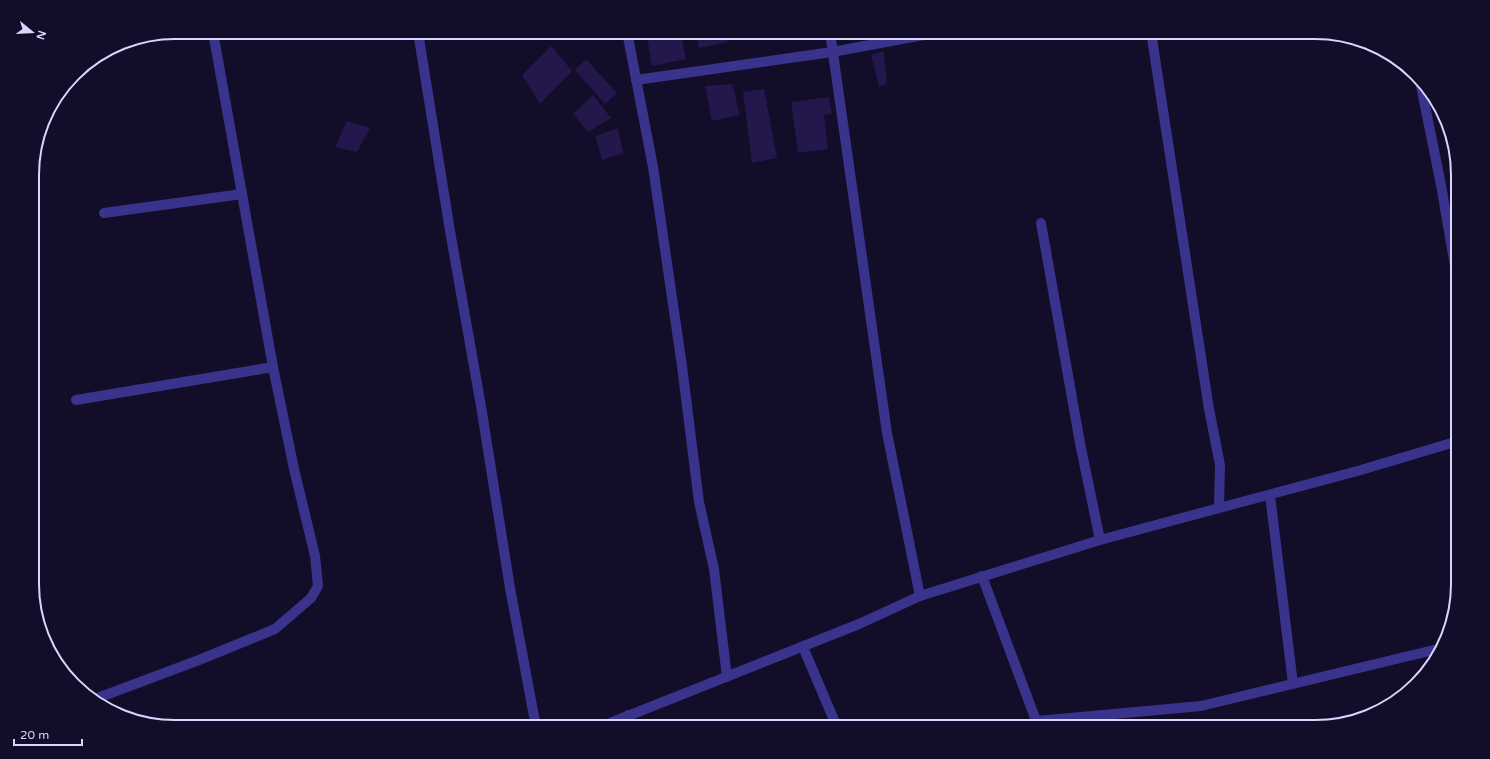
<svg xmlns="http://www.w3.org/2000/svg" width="1490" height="759" font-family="'Varela Round',sans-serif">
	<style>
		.building { fill: #23174b }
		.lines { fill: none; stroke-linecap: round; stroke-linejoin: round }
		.minor { stroke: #39338c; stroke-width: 10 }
		.rim { fill: none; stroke: #dad4ff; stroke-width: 2 }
	</style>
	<rect width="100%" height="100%" fill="#120d28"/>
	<g class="building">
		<polygon points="646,32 681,32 686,59 652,66"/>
		<polygon points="696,32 726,32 728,42 699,48"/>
		<polygon points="551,46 572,71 540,104 522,75"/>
		<polygon points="884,51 887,83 879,87 871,55"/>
		<polygon points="586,59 617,93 605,104 575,70"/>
		<polygon points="732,84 740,115 712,121 705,86"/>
		<polygon points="764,89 777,158 752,163 743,92"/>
		<polygon points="593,95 611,118 588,132 573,114"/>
		<polygon points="829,97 832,114 824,115 828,149 798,153 791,102"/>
		<polygon points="347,121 370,128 357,152 335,147"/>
		<polygon points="618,128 623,153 602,160 595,136"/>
	</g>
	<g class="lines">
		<g class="minor">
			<polyline points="418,32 450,231 481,406 510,588 536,727"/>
			<polyline points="627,32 653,167 682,366 699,502 714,569 727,677"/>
			<polyline points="830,32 887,433 920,596"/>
			<polyline points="1151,32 1209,409 1220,465 1219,507"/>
			<polyline points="636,80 832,52 940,32"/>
			<polyline points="1420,81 1441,185 1457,278"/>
			<polyline points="104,213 242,194"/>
			<polyline points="1041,223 1080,443 1100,540"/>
			<polyline points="76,400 273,367"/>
			<polyline points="1270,495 1293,684"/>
			<polyline points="982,576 1038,726"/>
			<polyline points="803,647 837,727"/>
			<polyline points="95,699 199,660 275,629 311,598 318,586 315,556 294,469 273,367 213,32"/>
			<polyline points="628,715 632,727"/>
			<polyline points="1037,721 1201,706 1442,648"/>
			<polyline points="600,727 859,624 920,596 1100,540 1361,470 1458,441"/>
		</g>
	</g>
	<path d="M0 0H1490V759H0ZM175 39H1315A136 136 0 0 1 1451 175V584A136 136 0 0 1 1315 720H175A136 136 0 0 1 39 584V175A136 136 0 0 1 175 39Z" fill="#120d28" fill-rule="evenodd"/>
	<path class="rim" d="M175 39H1315A136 136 0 0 1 1451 175V584A136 136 0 0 1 1315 720H175A136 136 0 0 1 39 584V175A136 136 0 0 1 175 39Z"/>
	<g transform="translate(32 32) rotate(108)" stroke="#120d28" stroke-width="3" paint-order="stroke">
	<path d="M0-3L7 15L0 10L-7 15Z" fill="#dad4ff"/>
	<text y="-6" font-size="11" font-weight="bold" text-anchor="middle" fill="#dad4ff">N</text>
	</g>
	<path d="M14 739v6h68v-6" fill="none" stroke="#dad4ff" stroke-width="2"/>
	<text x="20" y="739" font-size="12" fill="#dad4ff" stroke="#120d28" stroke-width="3" paint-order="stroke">20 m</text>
</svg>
